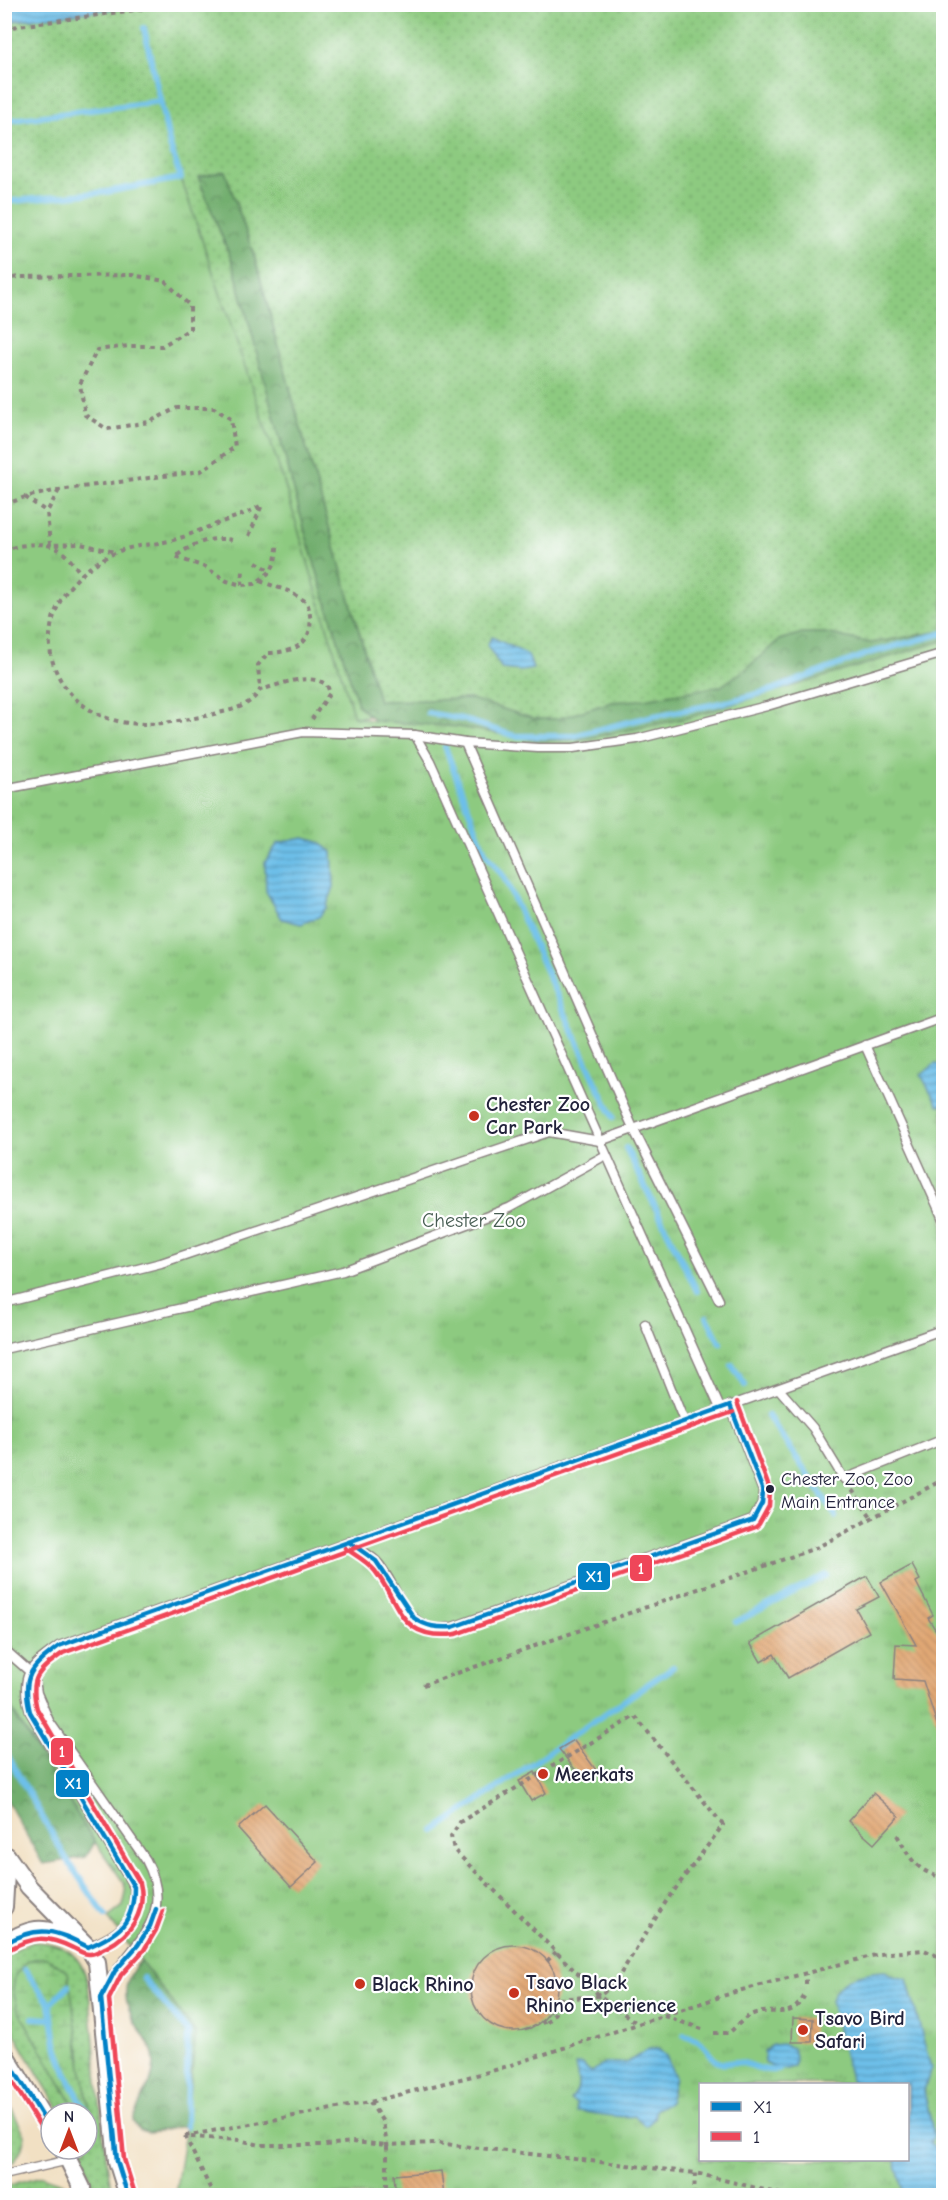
<svg xmlns="http://www.w3.org/2000/svg" width="948" height="2200" font-family="'Comic Neue',sans-serif">
	<style>
		.grass { fill: url(#grass-dots); stroke: #58765e; stroke-width: 1.5 }
		.forest { fill: url(#forest-crowns); stroke: #4a6854; stroke-width: 1.5 }
		.wetland { fill: url(#wetland-marsh); stroke: #58765e; stroke-width: 1.5 }
		.park { fill: url(#park-tufts); stroke: #58765e; stroke-width: 1.5; fill-rule: evenodd }
		.water { fill: url(#water-rules); stroke: #487092; stroke-width: 1.5 }
		.lines { fill: none; stroke-linecap: round; stroke-linejoin: round }
		.stream { stroke: #6dbfe9; stroke-width: 6 }
		.building { fill: url(#building-back-hatch) }
		.service-casing { stroke: #8a817f; stroke-width: 11 }
		.minor-casing { stroke: #8a817f; stroke-width: 20 }
		.path { stroke: #8a817f; stroke-width: 4; stroke-dasharray: 4.5 4.5; stroke-linecap: butt }
		.service { stroke: #fff; stroke-width: 8 }
		.minor { stroke: #fff; stroke-width: 16 }
		.bus-1-casing { stroke: #fff; stroke-width: 9 }
		.bus-2-casing { stroke: #fff; stroke-width: 9 }
		.bus-1 { stroke: #0281c7; stroke-width: 4.5 }
		.bus-2 { stroke: #ef4659; stroke-width: 4.5 }
		.poi-dot { fill: #c8321e; stroke: #fff; stroke-width: 2 }
		.bus-dot { fill: #22223b; stroke: #fff; stroke-width: 2 }
		.labels { text-anchor: middle; dominant-baseline: central; stroke-width: 4.5; stroke-linejoin: round; paint-order: stroke }
		.bus-label { font-size: 18px; fill: #22223b; stroke: #fff; text-anchor: start }
		.poi-label { font-size: 20px; font-weight: bold; fill: #22223b; stroke: #fff; text-anchor: start }
		.park-label { font-size: 20px; fill: #475d53; stroke: #fff }
		.line-badge { stroke: #fff; stroke-width: 2 }
		.badge-label { font-size: 16px; text-anchor: middle; font-weight: bold; fill: #fff }
	</style>
	<defs>
		<pattern id="grass-dots" width="8" height="8" patternUnits="userSpaceOnUse" patternTransform="scale(1.5)"><rect width="8" height="8" fill="#8dca80"/><path d="M2 2h.1M6 6h.1" fill="none" stroke="#79ad70" stroke-width="1.8" stroke-linecap="round"/></pattern>
		<pattern id="forest-crowns" width="20" height="18" patternUnits="userSpaceOnUse" patternTransform="scale(1.5)"><rect width="20" height="18" fill="#72ae6e"/><path d="M2 6a3 3 0 1 1 6 0M12 15a3 3 0 1 1 6 0" fill="none" stroke="#5d8d5c"/></pattern>
		<pattern id="wetland-marsh" width="20" height="14" patternUnits="userSpaceOnUse" patternTransform="scale(1.5)"><rect width="20" height="14" fill="#8dca80"/><path d="M1 5h8M5 5V1M11 12h8M15 12V8" fill="none" stroke="#79ad70"/></pattern>
		<pattern id="park-tufts" width="24" height="20" patternUnits="userSpaceOnUse" patternTransform="scale(1.5)"><rect width="24" height="20" fill="#8dca80"/><path d="M3 7l-1-3M5 7V3M7 7l1-3M15 17l-1-3M17 17v-4M19 17l1-3" fill="none" stroke="#79ad70"/></pattern>
		<pattern id="water-rules" width="6" height="5" patternUnits="userSpaceOnUse" patternTransform="scale(1.5)"><rect width="6" height="5" fill="#6dbfe9"/><path d="M0 2.5h6" fill="none" stroke="#599bbe"/></pattern>
		<pattern id="building-back-hatch" width="6" height="6" patternUnits="userSpaceOnUse" patternTransform="scale(1.5)"><rect width="6" height="6" fill="#e1a875"/><path d="M-1 5l2 2M0 0l6 6M5-1l2 2" fill="none" stroke="#c19066"/></pattern>
	</defs>
	<rect width="100%" height="100%" fill="#fff"/>
	<filter id="ink" filterUnits="userSpaceOnUse"><feTurbulence type="fractalNoise" baseFrequency=".0167" numOctaves="2"/><feDisplacementMap in="SourceGraphic" scale="12" xChannelSelector="R" yChannelSelector="G"/><feConvolveMatrix kernelMatrix="1 2 1 2 8 2 1 2 1" color-interpolation-filters="sRGB"/></filter>
	<filter id="wash" filterUnits="userSpaceOnUse"><feTurbulence type="fractalNoise" baseFrequency=".008" numOctaves="4" result="noise"/><feDisplacementMap in="SourceGraphic" scale="24" xChannelSelector="R" yChannelSelector="G"/><feGaussianBlur stdDeviation="1.35" result="paint"/><feColorMatrix in="noise" values="0 0 0 0 0 0 0 0 0 0 0 0 0 0 0 0 0 1.4 0 .05"/><feComposite in="paint" operator="in"/></filter>
	<g filter="url(#wash)">
		<rect width="100%" height="100%" fill="#f1e0c3"/>
		<g class="grass">
			<polygon points="147,4 943,5 943,633 573,736 462,719 374,716 249,724 5,705 5,22"/>
			<path d="M33,1942C63,1942 80,1953 88,1982L104,2142L112,2195H94L84,2156L80,2149H87V2113H61L5,2018L4,1957L20,1947Z"/>
			<polygon points="5,2096 25,2135 22,2148 14,2162 5,2161"/>
			<polygon points="42,2176 63,2183 70,2195 5,2195 5,2186"/>
		</g>
		<g class="forest">
			<polygon points="225,171 254,255 299,422 379,701 471,699 535,719 557,719 612,702 638,700 721,686 746,669 779,640 803,633 825,633 871,643 943,631 943,641 687,718 586,739 540,741 458,727 375,721 358,705 307,539 233,264 198,177"/>
			<polygon points="4,1698 95,1842 86,1857 43,1864 5,1797"/>
			<path d="M160,1942L203,1969L194,2124L164,2130L149,2132L139,2130L133,2121C138,2100 155,2084 154,2061C153,2048 148,2043 141,2032C113,1991 126,1971 160,1942Z"/>
		</g>
		<polygon class="wetland" points="38,1958 47,1958 68,1972 85,2087 94,2127 89,2131 87,2113 78,2113 18,2010 13,1990 15,1975 28,1961"/>
		<path class="park" d="M181,178L284,482L354,717L375,721L458,727L540,741L586,739L687,718L943,641V2195H175L186,2126L196,2033L108,1918L123,1906L126,1893L124,1883L95,1842L5,1698V202L106,192ZM700,2084H908V2160H700Z"/>
		<g class="water">
			<polygon points="5,4 147,4 147,5 5,22"/>
			<path d="M5,583C14,595 11,612 5,624Z"/>
			<polygon points="492,637 528,655 533,669 521,671 502,669 487,645"/>
			<polygon points="304,838 319,842 332,852 334,887 326,908 319,917 301,924 282,919 266,891 265,862 278,843"/>
			<polygon points="935,1064 943,1065 943,1105 938,1105 921,1075"/>
			<path d="M885,1971L896,1977L907,1979L931,2068L924,2091L934,2136L930,2143L939,2151H943V2195H904L895,2160H908V2084H854L850,2079L831,2000C838,1977 863,1972 885,1971Z"/>
			<path d="M782,2044L793,2048L795,2057L794,2066C783,2073 775,2068 765,2063L764,2052L772,2045Z"/>
			<path d="M649,2049H658L666,2056L675,2077L669,2103L656,2109L654,2119L646,2126L635,2116C615,2119 598,2112 577,2112L576,2103L570,2100C583,2089 577,2078 575,2064H583L586,2069L592,2072L604,2063H626Z"/>
		</g>
		<g class="lines">
			<g class="stream">
				<polyline points="4,121 161,101"/>
				<polyline points="4,202 106,192 181,178 170,146 144,28"/>
				<polyline points="428,713 462,719 515,736 573,736 649,717 731,701 772,690 870,653 944,633"/>
				<polyline points="445,747 485,852 504,877 594,1078 613,1117"/>
				<polyline points="626,1148 697,1291"/>
				<polyline points="707,1317 720,1343"/>
				<polyline points="732,1365 745,1385"/>
				<polyline points="768,1416 836,1516"/>
				<polyline points="736,1622 826,1575"/>
				<polyline points="4,1750 67,1860 105,1915"/>
				<polyline points="434,1831 673,1667"/>
				<polyline points="25,1970 50,2004 56,2043 66,2073 87,2113"/>
				<polyline points="143,1978 188,2032 186,2126"/>
				<polyline points="50,2004 69,1985"/>
				<polyline points="33,2018 52,2019"/>
				<path d="M684,2035C708,2041 701,2047 715,2060C723,2067 729,2061 737,2062C754,2064 759,2072 778,2070"/>
				<polyline points="87,2114 94,2127"/>
			</g>
		</g>
		<g id="blocks">
			<g class="building">
				<polygon points="912,1565 920,1580 916,1582 933,1615 928,1618 944,1643 944,1736 941,1737 923,1681 894,1679 896,1644 916,1645 881,1582"/>
				<polygon points="867,1576 879,1597 856,1609 869,1632 788,1678 774,1654 761,1662 750,1643"/>
				<polygon points="574,1740 596,1770 582,1779 559,1749"/>
				<polygon points="535,1772 546,1793 531,1801 519,1781"/>
				<polygon points="873,1793 899,1816 874,1844 848,1821"/>
				<polygon points="265,1804 318,1862 291,1887 238,1828"/>
				<circle cx="514" cy="1988" r="43"/>
				<polygon points="793,2018 813,2019 812,2042 792,2042"/>
				<polygon points="441,2171 444,2196 396,2196 394,2175"/>
			</g>
		</g>
	</g>
	<g filter="url(#ink)">
		<use href="#blocks" fill-opacity="0" stroke="#8a817f" stroke-width="1.5"/>
		<g class="lines">
			<g class="service-casing">
				<g id="service">
					<polyline points="415,735 465,743 633,1128 719,1300"/>
					<polyline points="465,743 538,748 573,748 637,739 767,706 944,653"/>
					<polyline points="4,789 303,732 415,735 430,761 720,1408"/>
					<polyline points="865,1045 944,1221"/>
					<polyline points="4,1303 161,1263 549,1132 600,1141 944,1017"/>
					<polyline points="645,1324 684,1421"/>
					<polyline points="4,1349 343,1271 509,1208 606,1155"/>
					<polyline points="779,1389 813,1428 844,1479 944,1439"/>
					<path d="M349,1542C358,1548 368,1554 376,1561C396,1581 401,1622 434,1628C440,1629 447,1627 453,1627L753,1520L762,1503L763,1491L730,1405"/>
					<polyline points="4,1649 29,1671"/>
					<path d="M41,1661L35,1680L37,1693L49,1721L146,1860C172,1909 146,1932 117,1970C111,1977 107,1986 103,1995"/>
					<path d="M88,1947C118,1935 137,1923 134,1887L30,1712C19,1674 30,1667 59,1646L944,1329"/>
					<polyline points="4,2175 69,2160"/>
				</g>
			</g>
			<g class="minor-casing">
				<g id="minor">
					<polyline points="7,1856 29,1887 88,1947 97,1962 117,2161 128,2196"/>
					<polyline points="4,1907 7,1856"/>
					<path d="M4,1944C33,1925 46,1926 75,1941"/>
					<polyline points="4,2053 51,2130"/>
					<polyline points="63,2149 82,2188 82,2196"/>
				</g>
			</g>
			<g class="path">
				<polyline points="4,28 178,4"/>
				<polyline points="4,279 20,277 132,275 165,281 190,306 190,329 162,346 129,346 97,350 80,384 85,415 107,429 149,422 177,408 214,408 231,419 235,447 201,471 59,490 25,497 4,505"/>
				<polyline points="59,490 47,512 50,545 81,544 115,552"/>
				<polyline points="25,497 47,512"/>
				<path d="M249,536L262,505C245,515 229,519 211,526C197,531 183,538 169,541C151,545 132,545 115,553C91,563 67,584 57,608C33,662 72,716 128,723C154,726 180,721 205,716C226,711 249,709 260,690C282,684 308,672 327,685L330,693L312,719"/>
				<path d="M232,540C210,536 192,544 175,557L205,567L227,581L242,585L255,584L271,571L275,562L278,542"/>
				<path d="M4,553C10,547 18,546 26,545C56,541 64,551 81,574"/>
				<polyline points="256,562 271,571"/>
				<path d="M260,581L288,591L307,602C318,638 302,652 268,653L258,665L260,690"/>
				<polyline points="242,585 243,568"/>
				<polyline points="852,1490 872,1518"/>
				<polyline points="423,1685 816,1548 944,1479"/>
				<path d="M897,1835C910,1858 915,1871 944,1878"/>
				<polyline points="547,1961 556,1952"/>
				<polyline points="806,1984 806,1974"/>
				<polyline points="664,2016 702,2029"/>
				<polyline points="542,2020 545,2025 555,2013 559,1999 600,1996 616,1981 667,1900 723,1825 635,1716 460,1822 451,1836 454,1850 600,1996 638,2024 738,1991 879,1954 924,1950 944,1959"/>
				<path d="M714,2033H729C737,2026 745,2016 756,2013C779,2008 790,2021 805,1995"/>
				<polyline points="370,2102 383,2122 387,2145 436,2143 695,2173 789,2196"/>
				<polyline points="185,2136 370,2102 492,2071 638,2024"/>
				<polyline points="185,2136 214,2196"/>
				<polyline points="191,2137 239,2140 260,2145 325,2145 352,2142 387,2145 387,2196"/>
				<polyline points="694,2196 695,2173"/>
			</g>
			<use href="#service" class="service"/>
			<use href="#minor" class="minor"/>
			<g class="bus-1-casing">
				<g id="bus-1">
					<path d="M349,1542L376,1561L414,1618C427,1627 437,1628 453,1627L753,1520L762,1503L763,1491L730,1405"/>
					<path d="M4,1944C39,1924 55,1930 88,1947C119,1934 134,1923 134,1887L30,1712C21,1676 31,1667 59,1646L730,1405"/>
					<polyline points="4,2054 51,2130"/>
					<polyline points="128,2196 117,2161 101,1998 115,1971 138,1945 150,1926 156,1909"/>
				</g>
			</g>
			<g class="bus-2-casing">
				<g id="bus-2">
					<path d="M345,1548C355,1555 367,1561 375,1571C402,1606 399,1641 456,1634L756,1527L759,1524L769,1506L770,1490L737,1402"/>
					<path d="M8,1950C33,1936 46,1935 73,1948C78,1950 84,1955 90,1954C95,1954 102,1949 107,1947C131,1935 147,1911 140,1883L37,1709C29,1677 38,1671 63,1653L733,1412"/>
					<polyline points="4,2068 45,2134"/>
					<polyline points="135,2194 124,2159 109,1999 121,1975 144,1950 156,1930 163,1911"/>
				</g>
			</g>
			<use href="#bus-1" class="bus-1"/>
			<use href="#bus-2" class="bus-2"/>
		</g>
	</g>
	<g class="poi-dot">
		<circle cx="474" cy="1116" r="6"/>
		<circle cx="543" cy="1774" r="6"/>
		<circle cx="360" cy="1984" r="6"/>
		<circle cx="514" cy="1993" r="6"/>
		<circle cx="803" cy="2030" r="6"/>
	</g>
	<circle class="bus-dot" cx="770" cy="1489" r="5"/>
	<g class="labels">
		<g class="bus-label">
			<text x="781" y="1479">Chester Zoo, Zoo<tspan x="781" dy="23">Main Entrance</tspan></text>
		</g>
		<g class="poi-label">
			<text x="486" y="1104">Chester Zoo<tspan x="486" dy="23">Car Park</tspan></text>
			<text x="555" y="1774">Meerkats</text>
			<text x="526" y="1982">Tsavo Black<tspan x="526" dy="23">Rhino Experience</tspan></text>
			<text x="372" y="1984">Black Rhino</text>
			<text x="815" y="2018">Tsavo Bird<tspan x="815" dy="23">Safari</tspan></text>
		</g>
		<g class="park-label">
			<text x="474" y="1220">Chester Zoo</text>
		</g>
	</g>
	<g class="line-badge">
		<rect x="629" y="1554" width="24" height="28" rx="6" fill="#ef4659"/>
		<rect x="577" y="1562" width="34" height="29" rx="6" fill="#0281c7"/>
		<rect x="50" y="1737" width="24" height="29" rx="6" fill="#ef4659"/>
		<rect x="55" y="1769" width="35" height="29" rx="6" fill="#0281c7"/>
	</g>
	<g class="badge-label">
		<text x="641" y="1574">1</text>
		<text x="594" y="1582">X1</text>
		<text x="62" y="1757">1</text>
		<text x="73" y="1789">X1</text>
	</g>
	<rect width="948" height="2200" fill="none" stroke="#fff" stroke-width="24"/>
	<rect x="699" y="2083" width="210" height="78" fill="#ffffff" stroke="#a7a7b1" stroke-width="1.5"/>
	<rect x="711" y="2102" width="30" height="9" fill="#0281c7" stroke="#a7a7b1" stroke-width="1.5"/>
	<text x="753" y="2113" font-size="18" fill="#22223b">X1</text>
	<rect x="711" y="2132" width="30" height="9" fill="#ef4659" stroke="#a7a7b1" stroke-width="1.5"/>
	<text x="753" y="2143" font-size="18" fill="#22223b">1</text>
	<g transform="translate(69 2131)"><circle r="28" fill="#ffffff" stroke="#a7a7b1" stroke-width="1.5"/>
	<path d="M0-4.5L10 22L0 15L-10 22Z" fill="#c8321e"/>
	<text y="-9" font-size="16" font-weight="bold" text-anchor="middle" fill="#22223b">N</text>
	</g>
</svg>
